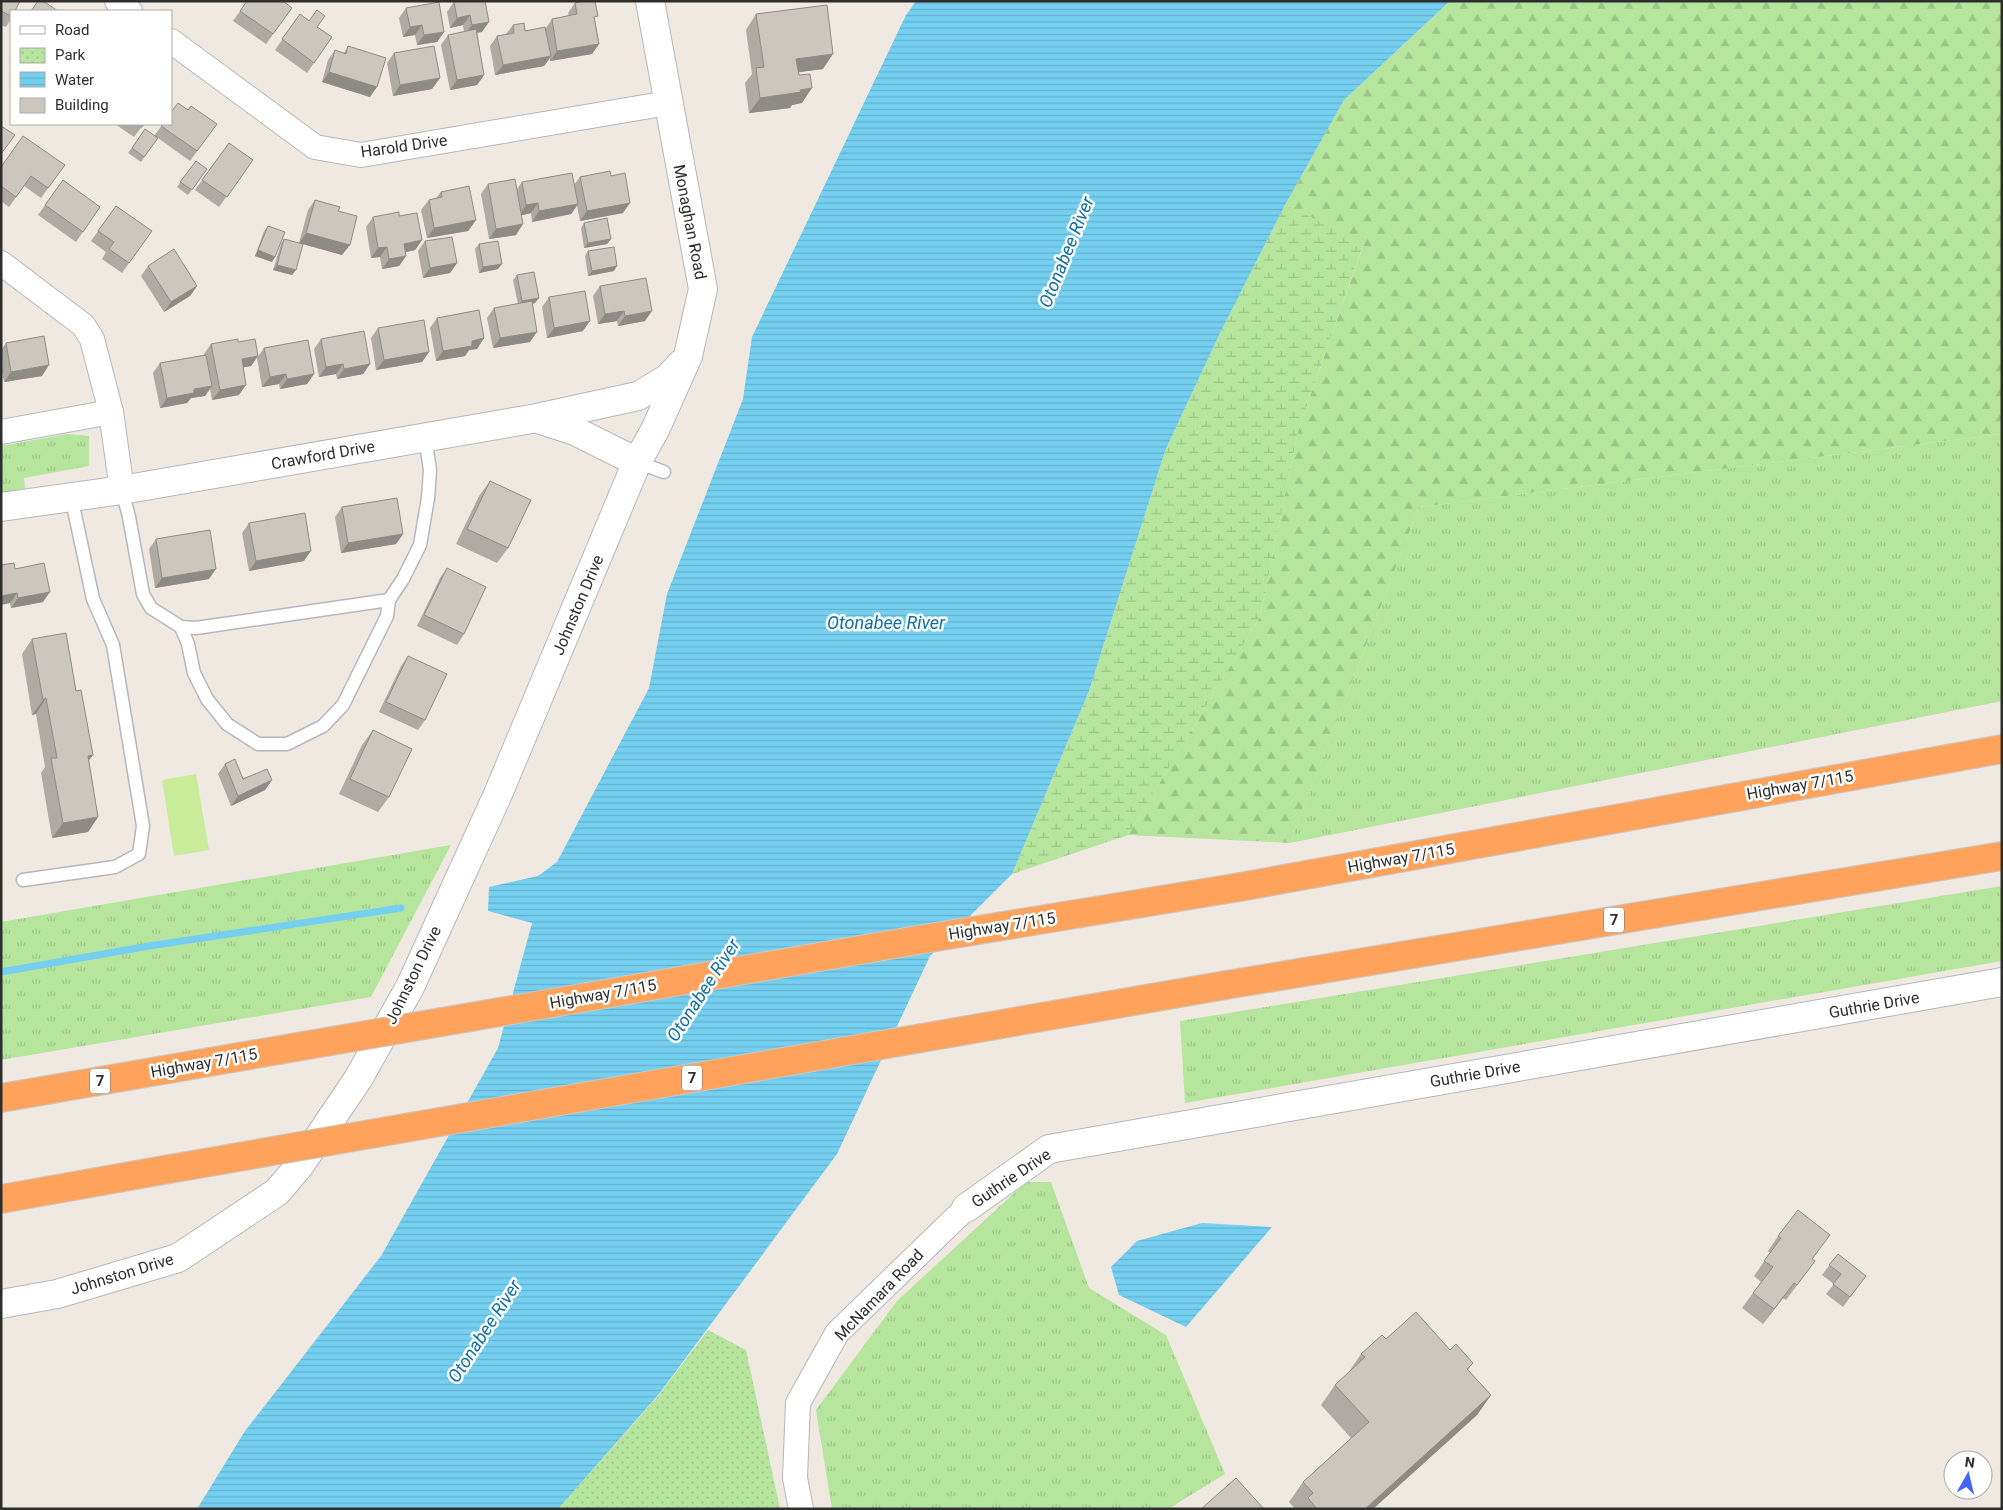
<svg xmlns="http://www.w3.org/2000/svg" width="2003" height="1510" font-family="Roboto,sans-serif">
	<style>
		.grass { fill: url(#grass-tufts) }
		.forest { fill: url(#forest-firs) }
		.wetland { fill: url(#wetland-marsh) }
		.park { fill: url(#park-dots) }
		.pitch { fill: #c9ec9a }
		.water { fill: url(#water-rules) }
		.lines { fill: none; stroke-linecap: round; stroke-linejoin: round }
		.stream { stroke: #75cff0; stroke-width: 7 }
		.service-casing { stroke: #b4b7c1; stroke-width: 15 }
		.minor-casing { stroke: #b4b7c1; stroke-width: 26 }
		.tertiary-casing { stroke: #b4b7c1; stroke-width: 30 }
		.motorway-casing { stroke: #c9c9c9; stroke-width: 30 }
		.service { stroke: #fff; stroke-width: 12 }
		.minor { stroke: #fff; stroke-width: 24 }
		.tertiary { stroke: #fff; stroke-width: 28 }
		.motorway { stroke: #ffa35c; stroke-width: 28 }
		.motorway-bridge-casing { stroke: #c9c9c9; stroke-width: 30; stroke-linecap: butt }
		.motorway-bridge { stroke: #ffa35c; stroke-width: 28 }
		.wall { fill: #afaba4 }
		.shaded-wall { fill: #8e8b86 }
		.building { fill: #cbc7bf; stroke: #8e8b86 }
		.labels { text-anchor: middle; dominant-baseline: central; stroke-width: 5; stroke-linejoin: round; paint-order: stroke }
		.shield { fill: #fff; stroke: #6d6d6d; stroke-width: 1 }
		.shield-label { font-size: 15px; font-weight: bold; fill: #2e2e2e }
		.street-label { font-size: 16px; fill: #2e2e2e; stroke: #fff }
		.water-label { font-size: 18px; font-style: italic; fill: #0d6fa3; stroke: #fff }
	</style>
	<defs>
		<pattern id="grass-tufts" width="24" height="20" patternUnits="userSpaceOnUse" patternTransform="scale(1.25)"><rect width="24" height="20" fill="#b6e59e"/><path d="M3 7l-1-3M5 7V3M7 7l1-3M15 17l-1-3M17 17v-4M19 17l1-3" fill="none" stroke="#9dc588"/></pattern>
		<pattern id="forest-firs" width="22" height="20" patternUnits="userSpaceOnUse" patternTransform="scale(1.25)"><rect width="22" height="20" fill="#b6e59e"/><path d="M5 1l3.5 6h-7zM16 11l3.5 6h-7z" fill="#9dc588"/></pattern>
		<pattern id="wetland-marsh" width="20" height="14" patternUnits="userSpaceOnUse" patternTransform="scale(1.25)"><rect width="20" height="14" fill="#b6e59e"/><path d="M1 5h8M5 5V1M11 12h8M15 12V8" fill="none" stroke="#9dc588"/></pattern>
		<pattern id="park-dots" width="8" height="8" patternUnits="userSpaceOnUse" patternTransform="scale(1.25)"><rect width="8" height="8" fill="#b6e59e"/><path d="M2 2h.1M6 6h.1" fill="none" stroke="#9dc588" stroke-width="1.8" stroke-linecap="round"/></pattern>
		<pattern id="water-rules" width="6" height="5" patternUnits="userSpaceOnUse" patternTransform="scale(1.25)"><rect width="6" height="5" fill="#75cff0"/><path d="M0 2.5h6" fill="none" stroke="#66b2ce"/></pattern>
	</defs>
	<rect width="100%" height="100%" fill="#efe9e1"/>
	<g class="grass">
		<polygon points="67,434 89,436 89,466 24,478 25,489 1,493 1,446"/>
		<polygon points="2002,434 2002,701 1290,843 1419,507"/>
		<polygon points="451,845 371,997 1,1060 1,922"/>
		<polygon points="2002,886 2002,961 1185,1103 1180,1021"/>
		<polygon points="1026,1182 1051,1182 1089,1288 1166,1335 1225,1474 1168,1509 832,1509 816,1410 897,1301"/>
	</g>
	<polygon class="forest" points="1450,1 2002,1 2002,434 1419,507 1290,843 1128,835 1260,617 1298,431 1364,243 1285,205 1344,100"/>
	<polygon class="wetland" points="1285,205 1364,242 1298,431 1260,617 1128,835 1012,874 1089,691 1165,451 1220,333"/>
	<polygon class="park" points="708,1330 746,1350 780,1509 558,1509 659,1395"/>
	<polygon class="pitch" points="196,774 209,850 174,856 162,780"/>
	<g class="water">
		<polygon points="916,1 1450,1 1344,100 1285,205 1220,333 1165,451 1089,691 1012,874 930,956 837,1154 659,1394 558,1509 197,1509 245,1431 381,1256 498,1048 532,923 488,911 489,887 538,876 557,862 649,688 667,594 743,399 752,337 906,15"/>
		<polygon points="1202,1223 1272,1227 1186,1327 1119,1295 1111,1267 1137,1241"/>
	</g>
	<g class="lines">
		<polyline class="stream" points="1,972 149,946 401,908"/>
		<g class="service-casing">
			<g id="service">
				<polyline points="637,462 664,472"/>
				<polyline points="122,490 129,517 143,594 151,608 181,627 196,628 389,600 403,579 420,545 428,498 430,470 425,437"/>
				<polyline points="181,627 188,644 194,673 207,699 227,724 258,744 287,744 323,726 343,705 387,616 389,600"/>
				<polyline points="23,880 115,867 139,854 143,826 113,645 93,599 71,496"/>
			</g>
		</g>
		<g class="minor-casing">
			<g id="minor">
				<polyline points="117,1 130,11"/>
				<polyline points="171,41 315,147 361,155 668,103"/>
				<polyline points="1,263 83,325 92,339 111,412 122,490"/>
				<polyline points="1,432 111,412"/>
				<polyline points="801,1509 795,1478 798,1403 837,1333 966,1208"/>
			</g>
		</g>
		<g class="tertiary-casing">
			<g id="tertiary">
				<polyline points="538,419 575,431 637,462"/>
				<polyline points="1,507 122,490 537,418 638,396 668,378 681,364"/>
				<polyline points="966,1208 1049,1149 2002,982"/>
				<polyline points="1,1304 57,1294 178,1258 277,1192 300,1165 358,1079 410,987 498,794 637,462 655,430 688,356 703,289 650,1"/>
			</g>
		</g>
		<g class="motorway-casing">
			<g id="motorway">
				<polyline points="1240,887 2002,749"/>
				<polyline points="1226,985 2002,856"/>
				<polyline points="1,1098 198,1064"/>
				<polyline points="1,1199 158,1171"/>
			</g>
		</g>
		<use href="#service" class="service"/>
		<use href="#minor" class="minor"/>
		<use href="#tertiary" class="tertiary"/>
		<use href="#motorway" class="motorway"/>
		<g class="motorway-bridge-casing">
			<g id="motorway-bridge">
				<polyline points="198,1064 912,941 1240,887"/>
				<polyline points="158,1171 1226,985"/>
			</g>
		</g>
		<use href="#motorway-bridge" class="motorway-bridge"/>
	</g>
	<g class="wall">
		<polygon points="1,1 11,11 11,19 6,27 1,25"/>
		<polygon points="247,1 292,8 266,44 233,21"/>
		<polygon points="460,1 482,32 477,32 484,75 477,85 450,90 441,45 448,35 464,32 463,25 450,28 447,12 454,2"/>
		<polygon points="575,3 595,20 599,44 592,54 550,61 550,58 544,66 495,75 490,46 497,36 506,34 513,25 525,31 546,28 552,19 569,16 568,13"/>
		<polygon points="406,8 444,32 437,42 417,45 415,35 403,37 399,18"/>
		<polygon points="300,14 332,37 307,73 275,50"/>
		<polygon points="756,14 823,69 798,72 802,103 792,105 790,108 749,113 745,83 752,74 746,30"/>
		<polygon points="348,46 370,97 322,82 328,60 335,50 344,53"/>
		<polygon points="394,53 440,78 432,89 393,96 387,63"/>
		<polygon points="188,110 217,124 190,161 158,138 141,162 128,153 145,129 154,136 163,124"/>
		<polygon points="115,124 144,124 134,137"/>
		<polygon points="229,143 253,160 219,207 195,190"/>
		<polygon points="196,161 207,169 188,195 177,187"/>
		<polygon points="65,165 41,198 24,186 9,207 1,201 1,167"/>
		<polygon points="611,176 623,213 580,221 577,206 571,214 532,222 531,213 521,215 516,235 489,239 481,194 488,184 517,189 522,182 574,185 580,177"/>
		<polygon points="63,180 100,207 76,242 38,215"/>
		<polygon points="441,192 476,220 468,231 427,238 421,210 429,200 436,198"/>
		<polygon points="315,200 338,211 342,255 303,244 292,275 273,270 281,244 284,239 299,243 308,210"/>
		<polygon points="116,206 152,231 122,273 102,259 106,252 91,241"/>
		<polygon points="399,216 422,240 415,250 406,252 406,256 399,266 382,269 380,257 371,258 366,227 373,217"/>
		<polygon points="584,223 611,239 607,244 584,248 581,228"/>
		<polygon points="268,226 272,262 255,256 264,231"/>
		<polygon points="425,241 457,263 450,273 423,278 418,251"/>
		<polygon points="479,244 498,269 479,273 475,249"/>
		<polygon points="588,251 614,271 588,276 585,256"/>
		<polygon points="148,266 197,286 190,296 164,312 141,276"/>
		<polygon points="517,275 535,303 533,304 530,342 493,348 487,318 494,308 518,304 513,280"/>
		<polygon points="600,286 645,321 618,326 617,321 598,324 593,296"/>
		<polygon points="549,297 583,331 547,338 542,307"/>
		<polygon points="437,318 484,338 477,349 469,350 465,356 436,361 430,328"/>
		<polygon points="378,328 429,352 422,362 376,370 371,338"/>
		<polygon points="321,339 370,364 363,374 337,379 336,374 319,377 314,349"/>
		<polygon points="238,342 258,356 251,366 243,367 239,395 212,400 210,388 205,396 191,398 187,403 160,408 153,373 160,363 204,355 204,354 211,344"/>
		<polygon points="6,343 42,376 4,382 1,368 1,350"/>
		<polygon points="264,348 314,374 307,384 280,389 279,384 262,387 257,358"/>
		<polygon points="490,481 508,548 497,563 456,544 479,496"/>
		<polygon points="342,507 403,534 396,544 341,553 335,517"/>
		<polygon points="249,523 304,561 249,571 242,533"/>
		<polygon points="156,539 209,579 155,588 149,549"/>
		<polygon points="447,568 464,634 457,645 417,626 440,578"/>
		<polygon points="15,569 43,602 11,608 10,603"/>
		<polygon points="32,639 76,691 98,817 88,832 52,838 41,773 45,767 36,714 32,715 22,654"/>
		<polygon points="408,656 425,720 418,730 379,712 401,666"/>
		<polygon points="373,730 389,797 378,812 339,794 362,745"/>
		<polygon points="225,764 243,779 272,780 265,790 231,806 218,774"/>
		<polygon points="1778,1236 1819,1250 1812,1259 1804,1276 1786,1300 1783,1298 1763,1324 1742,1308 1761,1282 1754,1276 1770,1253 1768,1251"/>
		<polygon points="1838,1254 1866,1276 1843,1307 1826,1294 1834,1284 1822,1275"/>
		<polygon points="1386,1339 1450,1350 1473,1363 1468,1370 1491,1395 1477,1415 1373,1509 1295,1509 1289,1502 1303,1482 1351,1438 1321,1405 1335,1385 1348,1373 1361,1354"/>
	</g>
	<g class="shaded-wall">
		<polygon points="470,15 463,25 450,28 457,18"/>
		<polygon points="489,22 482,32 464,35 472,25"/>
		<polygon points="422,25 415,35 403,37 410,27"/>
		<polygon points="444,32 437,42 417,45 424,35"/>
		<polygon points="599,44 592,54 550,61 557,51"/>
		<polygon points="833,54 823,69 786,74 796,59"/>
		<polygon points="551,56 544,66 495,75 503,65"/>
		<polygon points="329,72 377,87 370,97 322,82"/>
		<polygon points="484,75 477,85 450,90 457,80"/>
		<polygon points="440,78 432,89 393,96 400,85"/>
		<polygon points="812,88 802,103 792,105 790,108 749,113 760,98"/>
		<polygon points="538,203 531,213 519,216 526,205"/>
		<polygon points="630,203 623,213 580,221 587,211"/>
		<polygon points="578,204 571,214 532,222 539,211"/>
		<polygon points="476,220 468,231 427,238 434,228"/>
		<polygon points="523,224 516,235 489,239 496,229"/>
		<polygon points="306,233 350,245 342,255 299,243"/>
		<polygon points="611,239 607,244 584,248 588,243"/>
		<polygon points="422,240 415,250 397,254 404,244"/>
		<polygon points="387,247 380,257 371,258 378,248"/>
		<polygon points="258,250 275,257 272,262 255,256"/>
		<polygon points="406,256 399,266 382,269 389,259"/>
		<polygon points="457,263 450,273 423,278 430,268"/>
		<polygon points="502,264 498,269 479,273 483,267"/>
		<polygon points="277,265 296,270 292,275 273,270"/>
		<polygon points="617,266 614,271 588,276 592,271"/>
		<polygon points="197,286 190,296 164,312 171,302"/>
		<polygon points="539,298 535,303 518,306 522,301"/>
		<polygon points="624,311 617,321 598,324 605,314"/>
		<polygon points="652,311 645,321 618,326 625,316"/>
		<polygon points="590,321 583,331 547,338 554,328"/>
		<polygon points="537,332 530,342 493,348 500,338"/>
		<polygon points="484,338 477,349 469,350 465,356 436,361 443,351 472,341"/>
		<polygon points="429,352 422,362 376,370 384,360"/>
		<polygon points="258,356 251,366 235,369 242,359"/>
		<polygon points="343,364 336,374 319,377 326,367"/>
		<polygon points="370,364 363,374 337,379 344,369"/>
		<polygon points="49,365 42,376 4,382 11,372"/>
		<polygon points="286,374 279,384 262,387 270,377"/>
		<polygon points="314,374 307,384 280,389 287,379"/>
		<polygon points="246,385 239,395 212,400 220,390"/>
		<polygon points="212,386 205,396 191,398 187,403 160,408 167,398 194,389"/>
		<polygon points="403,534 396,544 341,553 348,543"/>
		<polygon points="311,551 304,561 249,571 256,561"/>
		<polygon points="216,569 209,579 155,588 162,578"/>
		<polygon points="50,592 43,602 11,608 18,598"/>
		<polygon points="17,593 10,603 1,605 1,596"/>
		<polygon points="46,698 36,714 32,715 43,700"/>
		<polygon points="93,755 82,770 88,756"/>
		<polygon points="272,780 265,790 231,806 238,796"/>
		<polygon points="98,817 88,832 52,838 63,823"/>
		<polygon points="1794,1283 1783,1298 1763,1324 1774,1309"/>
		<polygon points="1491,1395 1477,1415 1373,1509 1365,1509"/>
	</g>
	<g class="building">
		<polygon points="1,1 20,1 15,11 11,11 11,16 1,11"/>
		<polygon points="38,1 43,1 58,11 31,11"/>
		<polygon points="247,1 283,1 292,8 273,34 240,11"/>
		<polygon points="460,1 485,1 489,22 472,25 470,15 457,18 454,2"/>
		<polygon points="584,1 595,1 598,16 594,17 599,44 557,51 552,19 577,14 575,3"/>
		<polygon points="439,2 444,32 424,35 422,25 410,27 406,8"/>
		<polygon points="827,5 833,54 796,59 799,75 810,74 812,88 800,90 801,92 760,98 756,68 764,67 756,14"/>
		<polygon points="317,10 325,16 317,27 332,37 314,63 282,39 300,14 309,21"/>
		<polygon points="524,23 525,31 545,27 551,56 503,65 497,36 514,33 513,25"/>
		<polygon points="476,29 484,75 457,80 448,35"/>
		<polygon points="348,46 386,58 377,87 329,72 335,50 346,54"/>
		<polygon points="434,46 440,78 400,85 394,53"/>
		<polygon points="178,103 188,110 191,106 217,124 197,151 161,126 163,124 171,124 171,112"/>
		<polygon points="136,124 144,124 142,127"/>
		<polygon points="1,126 15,135 1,154"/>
		<polygon points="145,129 158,138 144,157 132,148"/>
		<polygon points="23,136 65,165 48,188 31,176 16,197 1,186 1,167"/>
		<polygon points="229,143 253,160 227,197 202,180"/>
		<polygon points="196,161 207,169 192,190 180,182"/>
		<polygon points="610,171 611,176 625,173 630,203 587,211 580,177"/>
		<polygon points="572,173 578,204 539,211 538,203 526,205 522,182"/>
		<polygon points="515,179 523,224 496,229 488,184"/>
		<polygon points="63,180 100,207 83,232 45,205"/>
		<polygon points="469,186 476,220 434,228 429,200 442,197 441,192"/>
		<polygon points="315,200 340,207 338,211 357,216 350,245 306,233"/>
		<polygon points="116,206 152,231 129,263 109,249 114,242 98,231"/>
		<polygon points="399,212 399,216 417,213 422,240 404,244 406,256 389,259 387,247 378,248 373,217"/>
		<polygon points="607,218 611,239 588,243 584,223"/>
		<polygon points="268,226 285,232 275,257 258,250"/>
		<polygon points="452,237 457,263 430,268 425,241"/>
		<polygon points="284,239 303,244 296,270 277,265"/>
		<polygon points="498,241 502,264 483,267 479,244"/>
		<polygon points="614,247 617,266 592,271 588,251"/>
		<polygon points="174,249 197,286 171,302 148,266"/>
		<polygon points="534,272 539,298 522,301 517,275"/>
		<polygon points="646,278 652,311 625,316 624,311 605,314 600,286"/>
		<polygon points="585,291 590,321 554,328 549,297"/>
		<polygon points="532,301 537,332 500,338 494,308"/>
		<polygon points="479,310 484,338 472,341 472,346 443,351 437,318"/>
		<polygon points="424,320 429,352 384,360 378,328"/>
		<polygon points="364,331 370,364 344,369 343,364 326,367 321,339"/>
		<polygon points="44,336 49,365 11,372 6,343"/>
		<polygon points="238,339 238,342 255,339 258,356 242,359 246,385 220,390 211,344"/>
		<polygon points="308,340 314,374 287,379 286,374 270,377 264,348"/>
		<polygon points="206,355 212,386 194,389 194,393 167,398 160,363"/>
		<polygon points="490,481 531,500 508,548 467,529"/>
		<polygon points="397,498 403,534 348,543 342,507"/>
		<polygon points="305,513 311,551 256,561 249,523"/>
		<polygon points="210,530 216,569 162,578 156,539"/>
		<polygon points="14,563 15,569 44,563 50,592 18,598 17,593 1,596 1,565"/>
		<polygon points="447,568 486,587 464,634 424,615"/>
		<polygon points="66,633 76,691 81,690 93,755 88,756 98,817 63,823 51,758 57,758 46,698 43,700 32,639"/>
		<polygon points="408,656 447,674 425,720 386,702"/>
		<polygon points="373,730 412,749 389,797 350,779"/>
		<polygon points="235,759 243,779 267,769 272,780 238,796 225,764"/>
		<polygon points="1798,1210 1830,1235 1812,1259 1815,1261 1797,1285 1794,1283 1774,1309 1753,1293 1773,1267 1764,1261 1781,1238 1778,1236"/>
		<polygon points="1838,1254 1866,1276 1850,1297 1833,1284 1841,1274 1829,1265"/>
		<polygon points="1416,1312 1450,1350 1456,1344 1473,1363 1467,1369 1491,1395 1365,1509 1317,1509 1308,1498 1313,1493 1303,1482 1369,1422 1335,1385 1365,1357 1361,1354 1382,1335 1386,1339"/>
		<polygon points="1236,1478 1264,1509 1201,1509"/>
	</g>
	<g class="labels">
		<g class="shield">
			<rect x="1604" y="907.5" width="20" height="25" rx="4"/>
			<rect x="682" y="1065.5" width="20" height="25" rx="4"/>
			<rect x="90" y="1068.5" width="20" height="25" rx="4"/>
		</g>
		<g class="shield-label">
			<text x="1614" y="920">7</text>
			<text x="692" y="1078">7</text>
			<text x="100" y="1081">7</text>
		</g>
		<g class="street-label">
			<text transform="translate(404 146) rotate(-8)">Harold Drive</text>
			<text transform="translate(690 222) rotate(79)">Monaghan Road</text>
			<text transform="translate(323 455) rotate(-10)">Crawford Drive</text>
			<text transform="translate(578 605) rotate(-67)">Johnston Drive</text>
			<text transform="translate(1800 785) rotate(-10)">Highway 7/115</text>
			<text transform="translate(1401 858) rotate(-10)">Highway 7/115</text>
			<text transform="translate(1002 926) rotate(-9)">Highway 7/115</text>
			<text transform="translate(413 975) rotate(-64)">Johnston Drive</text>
			<text transform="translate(603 994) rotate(-10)">Highway 7/115</text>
			<text transform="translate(1874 1005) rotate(-10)">Guthrie Drive</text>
			<text transform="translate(204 1063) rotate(-10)">Highway 7/115</text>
			<text transform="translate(1475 1074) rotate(-10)">Guthrie Drive</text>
			<text transform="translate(1011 1178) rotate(-34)">Guthrie Drive</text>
			<text transform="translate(122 1274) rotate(-17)">Johnston Drive</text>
			<text transform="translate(879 1295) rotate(-46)">McNamara Road</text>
		</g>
		<g class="water-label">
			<text transform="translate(1066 252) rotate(-68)">Otonabee River</text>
			<text x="886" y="622">Otonabee River</text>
			<text transform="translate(703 990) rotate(-57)">Otonabee River</text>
			<text transform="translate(484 1331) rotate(-57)">Otonabee River</text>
		</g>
	</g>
	<rect width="2003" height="1510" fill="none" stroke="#2e2e2e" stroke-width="5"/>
	<rect x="10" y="10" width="162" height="115" fill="#ffffff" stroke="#ababab"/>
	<rect x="20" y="26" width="25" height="8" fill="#ffffff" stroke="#ababab"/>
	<text x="55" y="35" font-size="15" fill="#2e2e2e">Road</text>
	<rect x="20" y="48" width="25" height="15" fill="url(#park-dots)" stroke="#ababab"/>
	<text x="55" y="60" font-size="15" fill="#2e2e2e">Park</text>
	<rect x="20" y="72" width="25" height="15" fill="url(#water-rules)" stroke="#ababab"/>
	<text x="55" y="85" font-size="15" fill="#2e2e2e">Water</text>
	<rect x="20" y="98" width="25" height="15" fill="#cbc7bf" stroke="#ababab"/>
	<text x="55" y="110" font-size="15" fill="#2e2e2e">Building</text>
	<g transform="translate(1968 1475) rotate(8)"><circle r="24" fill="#ffffff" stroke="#ababab"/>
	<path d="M0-4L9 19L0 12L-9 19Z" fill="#4264fb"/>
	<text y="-8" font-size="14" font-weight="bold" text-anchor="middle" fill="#2e2e2e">N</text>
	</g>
</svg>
